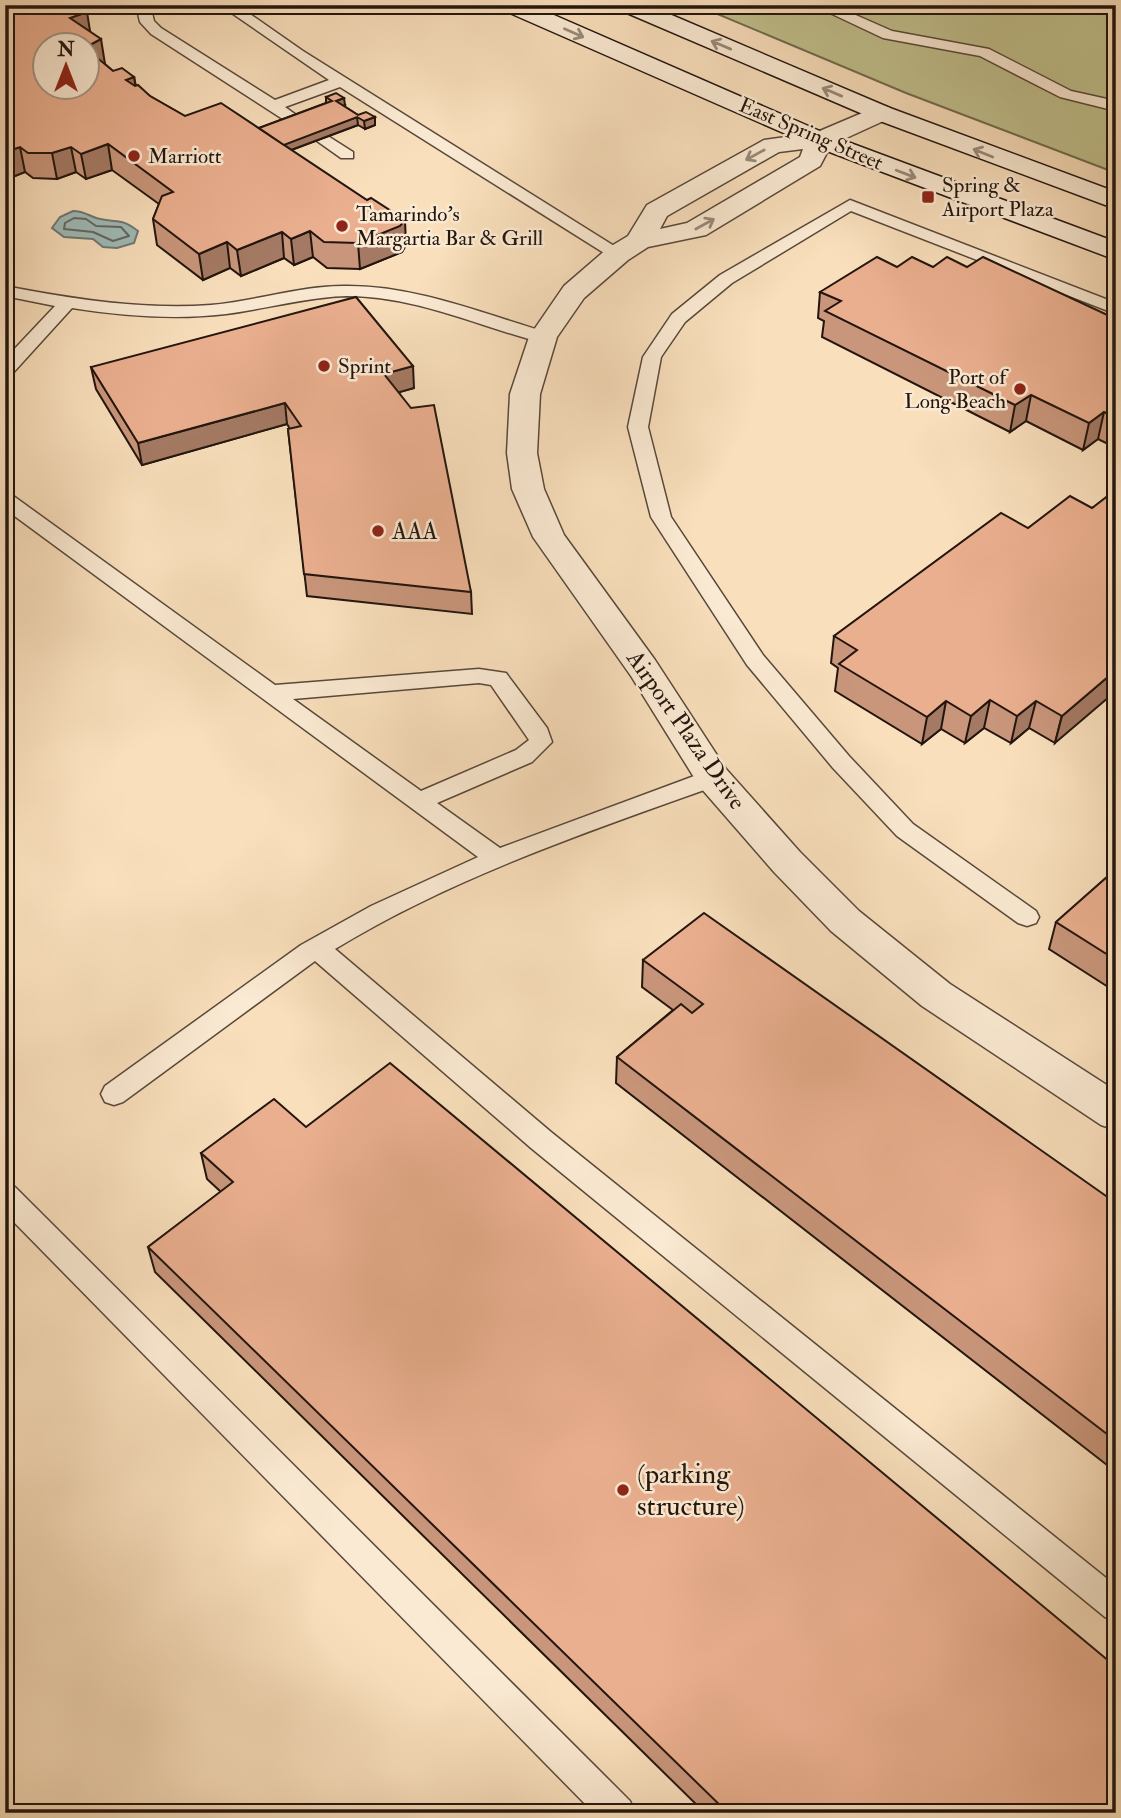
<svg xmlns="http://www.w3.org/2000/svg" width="1121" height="1818" font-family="'IM FELL Double Pica',serif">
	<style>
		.green { fill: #c1c18e; stroke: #726b4e; stroke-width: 2 }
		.water { fill: #a0bbb8; stroke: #6e7974; stroke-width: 2 }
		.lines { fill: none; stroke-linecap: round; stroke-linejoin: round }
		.shore { stroke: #626863; stroke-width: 2 }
		.service-casing { stroke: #58483a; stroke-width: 3 }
		.minor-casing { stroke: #58483a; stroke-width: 3 }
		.secondary-casing { stroke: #23150e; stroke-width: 3 }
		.service { fill: #fbead3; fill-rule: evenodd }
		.minor { fill: #fbead3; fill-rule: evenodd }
		.secondary { fill: #fbead3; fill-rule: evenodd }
		.wall { fill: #c9967b; stroke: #23150e; stroke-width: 2 }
		.shaded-wall { fill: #a47a64; stroke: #23150e; stroke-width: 2 }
		.building { fill: #eaaf8f; stroke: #23150e; stroke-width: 2 }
		.oneway { stroke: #9a8a7a }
		.poi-dot { fill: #8f2418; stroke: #fbead3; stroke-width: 2.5 }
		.labels { text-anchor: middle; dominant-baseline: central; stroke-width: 5; stroke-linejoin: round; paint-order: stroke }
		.far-street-label { font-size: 21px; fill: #23150e; stroke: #fbead3 }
		.far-poi-label { font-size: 21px; fill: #23150e; stroke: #fbead3; text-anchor: start }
		.poi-label { font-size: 24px; fill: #23150e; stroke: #fbead3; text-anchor: start }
		.street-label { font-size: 24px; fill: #23150e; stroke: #fbead3 }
		.near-poi-label { font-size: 28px; fill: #23150e; stroke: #fbead3; text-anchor: start }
	</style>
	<rect width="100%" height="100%" fill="#f9dfbc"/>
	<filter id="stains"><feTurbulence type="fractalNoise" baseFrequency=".00286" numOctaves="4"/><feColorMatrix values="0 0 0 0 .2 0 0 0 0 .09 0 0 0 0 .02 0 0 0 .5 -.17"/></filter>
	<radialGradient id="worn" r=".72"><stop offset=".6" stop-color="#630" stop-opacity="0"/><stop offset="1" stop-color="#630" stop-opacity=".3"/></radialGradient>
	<polygon class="green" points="696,5 1116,5 1116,173 906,93"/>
	<path class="water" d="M73,211C85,211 90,217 100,219C119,223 121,218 138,231L134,243L117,248L103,247L93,239L64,237L52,228L60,217Z"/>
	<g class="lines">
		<polygon class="shore" points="74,218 86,219 96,226 121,227 129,236 113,241 93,232 64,229 65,223"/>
		<g class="service-casing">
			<g id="service">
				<polygon points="111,5 150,5 154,21 161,28 275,100 329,80 220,5 237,5 303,51 627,254 618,259 612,258 340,87 285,107 306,122 304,125 292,125 151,34 140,22 137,9 118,9"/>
				<polygon points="813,5 833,5 892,31 989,49 1071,91 1116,101 1116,111 1060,97 980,56 883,38"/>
				<polygon points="323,133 353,152 353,158 341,158 317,141 317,135"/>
				<polygon points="850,200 1116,303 1116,314 851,211 732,283 685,322 661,357 648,427 671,517 763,655 849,756 913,824 1036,911 1039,917 1036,923 1027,926 1018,923 897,836 833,768 747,665 651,517 628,427 643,357 672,314 720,275"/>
				<path d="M5,286C73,299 142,310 211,305C257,301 302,285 348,286C417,286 484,314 549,333L552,337L543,343C478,326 415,296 347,296C306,297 266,309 226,314C175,320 123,316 72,308L12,374L5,376V359L55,306L5,296Z"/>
				<path d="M5,493L12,495L275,685L479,669L506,673L547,728L552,742L532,762L437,803L500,848L705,772H721L725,778L721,784C590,831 455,876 335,949L551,1132L1116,1586V1621L1105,1617L531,1148L315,961L123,1102L114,1105L105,1102L101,1094L105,1086L301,945L371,906L478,857L5,509ZM479,683L491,685L529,740L516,750L421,791L293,699Z"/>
				<polygon points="5,1184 15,1187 630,1801 635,1813 594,1813 5,1213"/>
			</g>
		</g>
		<g class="minor-casing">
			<path id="minor" d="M881,105L890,108L894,113L890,118L831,145L820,166L706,235L648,247L628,260L584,298L557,337L540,394L537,453L544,489L564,535L655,660L726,769L800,852L859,911L950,984L1116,1091V1130L1101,1125L922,1006L831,931L774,872L700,787L631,676L533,537L512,489L507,453L510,394L529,337L564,286L608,248L628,236L647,205L764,140L815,133ZM803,149L800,157L687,223L660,229L667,216L779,152Z"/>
		</g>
		<g class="secondary-casing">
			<g id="secondary">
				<polygon points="500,5 531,5 829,135 1116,242 1116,260 811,145 503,10"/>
				<polygon points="617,5 648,5 890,108 1116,192 1116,209 872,118 620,10"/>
			</g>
		</g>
		<use href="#service" class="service"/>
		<use href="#minor" class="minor"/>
		<use href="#secondary" class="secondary"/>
	</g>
	<g class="wall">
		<polygon points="5,5 89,5 89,9 84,11 90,32 105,64 113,71 134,77 136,86 150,96 185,116 259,128 326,103 326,97 345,105 344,106 358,115 375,117 375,125 365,129 358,125 291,150 406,245 402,252 360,269 327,268 313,257 294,265 284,258 241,276 230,268 203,280 157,245 153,219 159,204 112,170 86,179 76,172 57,179 33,178 25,172 5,180"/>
		<polygon points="897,267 967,267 1116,319 1116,448 1098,439 1083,450 1026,421 1010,432 822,337 824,321 818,318 820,292"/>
		<polygon points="91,367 414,388 399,392 471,592 472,614 307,596 288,429 290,429 287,424 142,465 96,389"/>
		<polygon points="1116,498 1055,743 1029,728 1011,743 984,728 965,743 941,729 922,744 835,691 838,668 831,663 834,636 1028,528 1092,508"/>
		<polygon points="1116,869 1116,992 1049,949 1056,922"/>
		<polygon points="643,960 1116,1203 1116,1472 616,1083 617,1057 673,1010 642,987"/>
		<polygon points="306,1127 1116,1813 705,1813 155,1272 148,1247 221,1192 207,1179 201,1153"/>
	</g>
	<g class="shaded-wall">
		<polygon points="61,5 89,5 89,9 63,18"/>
		<polygon points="87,12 91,37 70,18"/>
		<polygon points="101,39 105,64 88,72 88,46"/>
		<polygon points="134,77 138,102 126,80"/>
		<polygon points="344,98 345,105 337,108 336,101"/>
		<polygon points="357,117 358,125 267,159 266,151"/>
		<polygon points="375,117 375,125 365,129 364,121"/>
		<polygon points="108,144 112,170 86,179 81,154"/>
		<polygon points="20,147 25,172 5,180 5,152"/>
		<polygon points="71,147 76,172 57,179 52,153"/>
		<polygon points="405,220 406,245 402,252 360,269 358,243"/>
		<polygon points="310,231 313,257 294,265 291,239"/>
		<polygon points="282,232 284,258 241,276 237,250"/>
		<polygon points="227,242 230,268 203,280 199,254"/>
		<polygon points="413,366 414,388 386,396 384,374"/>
		<polygon points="1031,395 1026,421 1010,432 1015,405"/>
		<polygon points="285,403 287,424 142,465 138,443"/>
		<polygon points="1104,412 1098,439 1083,450 1089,423"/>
		<polygon points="1116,670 1116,691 1055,743 1062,716"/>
		<polygon points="990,700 984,728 965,743 971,716"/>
		<polygon points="946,701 941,729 922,744 927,717"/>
		<polygon points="1036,701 1029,728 1011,743 1017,716"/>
	</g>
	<g class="building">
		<polygon points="5,5 76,5 87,12 70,18 101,39 88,46 46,46 46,88 88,88 88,51 89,51 113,71 122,68 134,77 126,80 135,86 138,85 150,96 185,116 221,103 367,200 371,198 405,220 400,226 358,243 324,242 310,231 291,239 282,232 237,250 227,242 199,254 153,219 162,196 173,192 108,144 81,154 71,147 52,153 28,153 20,147 5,152"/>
		<polygon points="336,93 344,98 336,101 358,115 366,112 375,117 364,121 357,117 284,145 259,128 332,101 326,97"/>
		<polygon points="877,257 897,267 912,257 933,267 947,257 967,267 983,257 1116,319 1116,418 1104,412 1089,423 1031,395 1015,405 825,311 841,301 820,292"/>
		<polygon points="356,297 413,366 384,374 411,408 434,405 471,592 304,574 288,429 301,426 285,403 138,443 91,367"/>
		<polygon points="1109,495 1116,498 1116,670 1062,716 1036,701 1017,716 990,700 971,716 946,701 927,717 839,664 857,650 834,636 1001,513 1028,528 1070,496 1092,508"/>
		<polygon points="1116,869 1116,960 1056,922"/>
		<polygon points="704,913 1116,1203 1116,1441 617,1057 681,1004 692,1013 703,1004 643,960"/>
		<polygon points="390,1063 1116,1667 1116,1813 728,1813 148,1247 233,1182 201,1153 274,1099 306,1127"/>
	</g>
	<defs><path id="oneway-shaft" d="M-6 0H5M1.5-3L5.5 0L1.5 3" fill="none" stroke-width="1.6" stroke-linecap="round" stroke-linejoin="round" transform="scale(1.75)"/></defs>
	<g class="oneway">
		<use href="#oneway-shaft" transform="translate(574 33) rotate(24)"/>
		<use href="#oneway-shaft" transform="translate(721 45) rotate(-157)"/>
		<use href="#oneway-shaft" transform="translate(832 92) rotate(-157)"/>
		<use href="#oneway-shaft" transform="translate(983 153) rotate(-158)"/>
		<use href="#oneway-shaft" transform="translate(755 155) rotate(151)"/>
		<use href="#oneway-shaft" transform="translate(906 174) rotate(21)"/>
		<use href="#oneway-shaft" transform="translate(705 224) rotate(-29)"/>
	</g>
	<g class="poi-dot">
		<circle cx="134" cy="156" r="7"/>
		<rect x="921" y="190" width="14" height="14" rx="3.5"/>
		<circle cx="342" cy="226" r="7"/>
		<circle cx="324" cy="366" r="7"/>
		<circle cx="1020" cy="389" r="7"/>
		<circle cx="378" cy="531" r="7"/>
		<circle cx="623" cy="1490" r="7"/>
	</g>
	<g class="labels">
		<g class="far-street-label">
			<text transform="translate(811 134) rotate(23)">East Spring Street</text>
		</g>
		<g class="far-poi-label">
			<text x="148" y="156">Marriott</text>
			<text x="942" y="185">Spring &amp;<tspan x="942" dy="24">Airport Plaza</tspan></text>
			<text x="356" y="214">Tamarindo's<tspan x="356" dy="24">Margartia Bar &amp; Grill</tspan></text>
			<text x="338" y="366">Sprint</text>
			<text x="1006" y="377" text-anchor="end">Port of<tspan x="1006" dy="24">Long Beach</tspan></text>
		</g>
		<g class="poi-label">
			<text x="392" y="531">AAA</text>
		</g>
		<g class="street-label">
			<text transform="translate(686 730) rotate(55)">Airport Plaza Drive</text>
		</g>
		<g class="near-poi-label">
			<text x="637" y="1474">(parking<tspan x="637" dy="32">structure)</tspan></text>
		</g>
	</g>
	<rect width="1121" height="1818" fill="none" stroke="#f9dfbc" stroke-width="28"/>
	<rect x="7" y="7" width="1107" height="1804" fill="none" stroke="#23150e" stroke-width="3.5"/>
	<rect x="14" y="14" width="1093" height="1790" fill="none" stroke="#23150e" stroke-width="2"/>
	<g transform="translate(66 66)"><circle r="33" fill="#fbead3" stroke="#a59584" stroke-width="2"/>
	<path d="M0-5L12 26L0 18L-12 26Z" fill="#8f2418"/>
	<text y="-10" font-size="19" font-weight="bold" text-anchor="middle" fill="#23150e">N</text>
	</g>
	<rect width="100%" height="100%" filter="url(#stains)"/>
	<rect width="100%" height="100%" fill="url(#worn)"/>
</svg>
